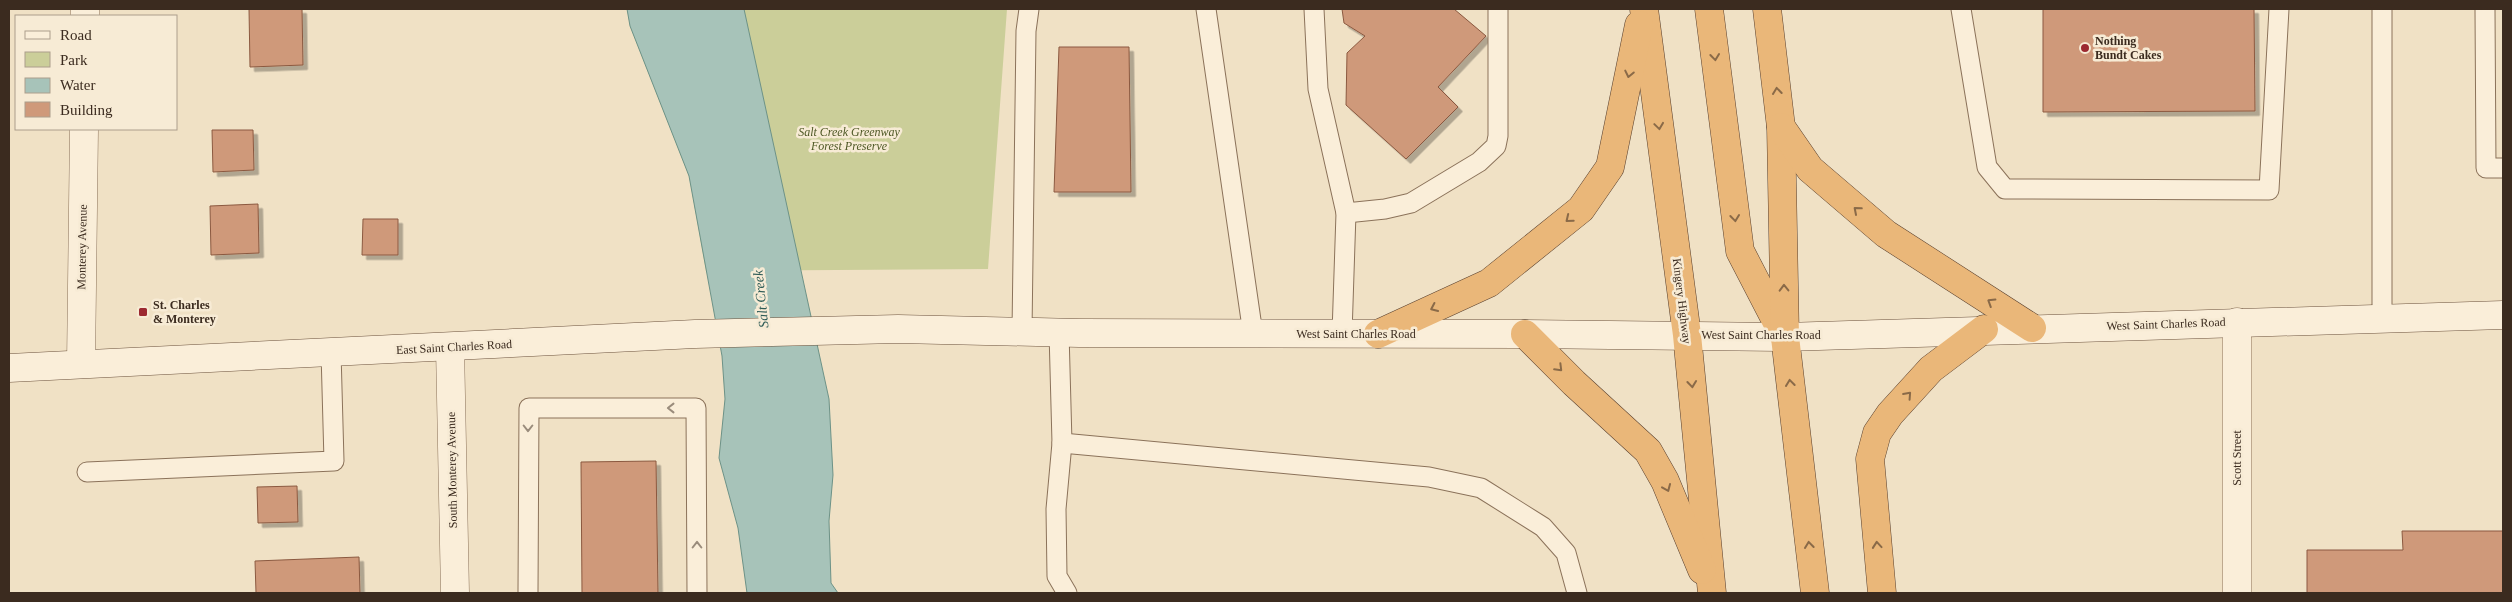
<svg xmlns="http://www.w3.org/2000/svg" width="2512" height="602" font-family="'Times New Roman',serif">
	<style>
		.green { fill: #cbce99 }
		.water { fill: #a7c3b9; stroke: #6d9287 }
		.building { fill: #cf997a; stroke: #8b5940; filter: url(#shadow) }
		.lines { fill: none; stroke-linecap: round; stroke-linejoin: round }
		.service-casing { stroke: #8b725a; stroke-width: 21 }
		.minor-casing { stroke: #8b725a; stroke-width: 29 }
		.secondary-casing { stroke: #6d533e; stroke-width: 29 }
		.trunk-casing { stroke: #59402f; stroke-width: 29 }
		.service { stroke: #faeed9; stroke-width: 19 }
		.minor { stroke: #faeed9; stroke-width: 28 }
		.secondary { stroke: #faeed9; stroke-width: 28 }
		.trunk { stroke: #eab779; stroke-width: 28 }
		.oneway { stroke: #8a6a48 }
		.oneway2 { stroke: #9a8c7c }
		.poi-dot { fill: #9c2930; stroke: #f7ebd5; stroke-width: 2 }
		.labels { text-anchor: middle; dominant-baseline: central; stroke-width: 5; stroke-linejoin: round; paint-order: stroke }
		.poi-label { font-size: 12px; font-weight: bold; fill: #3b2b1f; stroke: #f7ebd5; text-anchor: start }
		.park-label { font-size: 12px; font-style: italic; fill: #4e5825; stroke: #f7ebd5 }
		.street-label { font-size: 12px; fill: #3b2b1f; stroke: #f7ebd5 }
		.water-label { font-size: 14px; font-style: italic; fill: #2e5b56; stroke: #f7ebd5 }
	</style>
	<defs>
		<filter id="shadow"><feDropShadow dx="4.5" dy="4.5" stdDeviation="0" flood-color="#0004"/></filter>
	</defs>
	<rect width="100%" height="100%" fill="#f0e1c5"/>
	<polygon class="green" points="627,9 1007,9 988,269 706,271 689,176 630,26"/>
	<polygon class="water" points="627,9 744,9 829,399 833,475 829,521 831,583 838,593 747,593 738,528 719,458 725,399 722,356 689,176 630,26"/>
	<g class="building">
		<polygon points="249,9 302,9 303,65 250,67"/>
		<polygon points="1342,9 1454,9 1486,36 1438,87 1458,107 1406,159 1346,105 1347,53 1365,36 1344,23"/>
		<polygon points="2043,9 2254,9 2255,111 2043,112"/>
		<polygon points="1059,47 1129,47 1131,192 1054,192"/>
		<polygon points="212,130 253,130 254,170 213,172"/>
		<polygon points="258,204 259,253 211,255 210,206"/>
		<polygon points="363,219 398,219 398,255 362,255"/>
		<polygon points="656,461 658,593 582,593 581,462"/>
		<polygon points="297,486 298,522 258,523 257,487"/>
		<polygon points="2402,531 2503,531 2503,593 2307,593 2307,550 2403,550"/>
		<polygon points="359,557 360,593 256,593 255,561"/>
	</g>
	<g class="lines">
		<g class="service-casing">
			<g id="service">
				<polyline points="1206,9 1253,334"/>
				<polyline points="1314,9 1318,89 1346,213 1342,334"/>
				<polyline points="1961,9 1987,167 2005,189 2269,190 2279,9"/>
				<polyline points="2485,9 2486,168 2503,168"/>
				<polyline points="1346,213 1385,209 1411,203 1479,162 1496,146 1498,136 1498,9"/>
				<polyline points="2382,318 2382,9"/>
				<polyline points="1022,332 1026,31 1029,9"/>
				<polyline points="1059,332 1062,443 1056,509 1057,576 1067,593"/>
				<polyline points="1062,443 1429,477 1481,488 1543,527 1566,553 1577,593"/>
				<polyline points="87,472 334,461 331,352"/>
				<polyline points="528,593 529,408 696,408 697,593"/>
			</g>
		</g>
		<g class="minor-casing">
			<g id="minor">
				<polyline points="85,16 85,9"/>
				<polyline points="2237,322 2237,593"/>
				<polyline points="450,347 455,593"/>
				<polyline points="81,364 84,129"/>
			</g>
		</g>
		<g class="secondary-casing">
			<polyline id="secondary" points="9,368 695,334 898,329 1079,333 1525,334 1785,337 2503,315"/>
		</g>
		<g class="trunk-casing">
			<g id="trunk">
				<polyline points="1644,9 1687,335 1712,593"/>
				<polyline points="1709,9 1740,251 1783,334"/>
				<polyline points="1767,9 1781,127 1785,337 1815,593"/>
				<polyline points="1781,127 1810,169 1886,234 2032,328"/>
				<polyline points="1378,334 1489,283 1581,209 1610,167 1639,25"/>
				<polyline points="1525,334 1574,383 1648,451 1665,481 1702,570"/>
				<polyline points="1882,593 1870,459 1877,433 1890,414 1931,369 1984,329"/>
			</g>
		</g>
		<use href="#service" class="service"/>
		<use href="#minor" class="minor"/>
		<use href="#secondary" class="secondary"/>
		<use href="#trunk" class="trunk"/>
	</g>
	<defs><path id="oneway-chevron" d="M-2-3.5L2.5 0L-2 3.5" fill="none" stroke-width="1.6" stroke-linecap="round" stroke-linejoin="round" transform="scale(1.25)"/></defs>
	<g class="oneway">
		<use href="#oneway-chevron" transform="translate(1715 57) rotate(83)"/>
		<use href="#oneway-chevron" transform="translate(1629 74) rotate(102)"/>
		<use href="#oneway-chevron" transform="translate(1777 91) rotate(-97)"/>
		<use href="#oneway-chevron" transform="translate(1659 126) rotate(82)"/>
		<use href="#oneway-chevron" transform="translate(1857 210) rotate(-139)"/>
		<use href="#oneway-chevron" transform="translate(1735 218) rotate(83)"/>
		<use href="#oneway-chevron" transform="translate(1569 219) rotate(141)"/>
		<use href="#oneway-chevron" transform="translate(1784 288) rotate(-91)"/>
		<use href="#oneway-chevron" transform="translate(1991 302) rotate(-148)"/>
		<use href="#oneway-chevron" transform="translate(1434 308) rotate(155)"/>
		<use href="#oneway-chevron" transform="translate(1559 368) rotate(45)"/>
		<use href="#oneway-chevron" transform="translate(1790 383) rotate(-97)"/>
		<use href="#oneway-chevron" transform="translate(1692 384) rotate(84)"/>
		<use href="#oneway-chevron" transform="translate(1908 395) rotate(-48)"/>
		<use href="#oneway-chevron" transform="translate(1667 488) rotate(67)"/>
		<use href="#oneway-chevron" transform="translate(1809 545) rotate(-97)"/>
		<use href="#oneway-chevron" transform="translate(1877 545) rotate(-95)"/>
	</g>
	<g class="oneway2">
		<use href="#oneway-chevron" transform="translate(671 408) rotate(180)"/>
		<use href="#oneway-chevron" transform="translate(528 428) rotate(90)"/>
		<use href="#oneway-chevron" transform="translate(697 545) rotate(-90)"/>
	</g>
	<g class="poi-dot">
		<circle cx="2085" cy="48" r="5"/>
		<rect x="138" y="307" width="10" height="10" rx="2.5"/>
	</g>
	<g class="labels">
		<g class="poi-label">
			<text x="2095" y="41">Nothing<tspan x="2095" dy="14">Bundt Cakes</tspan></text>
			<text x="153" y="305">St. Charles<tspan x="153" dy="14">&amp; Monterey</tspan></text>
		</g>
		<g class="park-label">
			<text x="849" y="132">Salt Creek Greenway<tspan x="849" dy="14">Forest Preserve</tspan></text>
		</g>
		<g class="street-label">
			<text transform="translate(82 247) rotate(-89)">Monterey Avenue</text>
			<text transform="translate(1682 301) rotate(83)">Kingery Highway</text>
			<text transform="translate(2166 324) rotate(-2)">West Saint Charles Road</text>
			<text x="1356" y="334">West Saint Charles Road</text>
			<text x="1761" y="335">West Saint Charles Road</text>
			<text transform="translate(454 347) rotate(-3)">East Saint Charles Road</text>
			<text transform="translate(2237 458) rotate(-90)">Scott Street</text>
			<text transform="translate(452 470) rotate(-91)">South Monterey Avenue</text>
		</g>
		<g class="water-label">
			<text transform="translate(761 299) rotate(-96)">Salt Creek</text>
		</g>
	</g>
	<rect width="2512" height="602" fill="none" stroke="#3b2b1f" stroke-width="20"/>
	<rect x="15" y="15" width="162" height="115" fill="#f7ebd5" stroke="#ac9e8c"/>
	<rect x="25" y="31" width="25" height="8" fill="#faeed9" stroke="#ac9e8c"/>
	<text x="60" y="40" font-size="15" fill="#3b2b1f">Road</text>
	<rect x="25" y="52" width="25" height="15" fill="#cbce99" stroke="#ac9e8c"/>
	<text x="60" y="65" font-size="15" fill="#3b2b1f">Park</text>
	<rect x="25" y="78" width="25" height="15" fill="#a7c3b9" stroke="#ac9e8c"/>
	<text x="60" y="90" font-size="15" fill="#3b2b1f">Water</text>
	<rect x="25" y="102" width="25" height="15" fill="#cf997a" stroke="#ac9e8c"/>
	<text x="60" y="115" font-size="15" fill="#3b2b1f">Building</text>
</svg>
